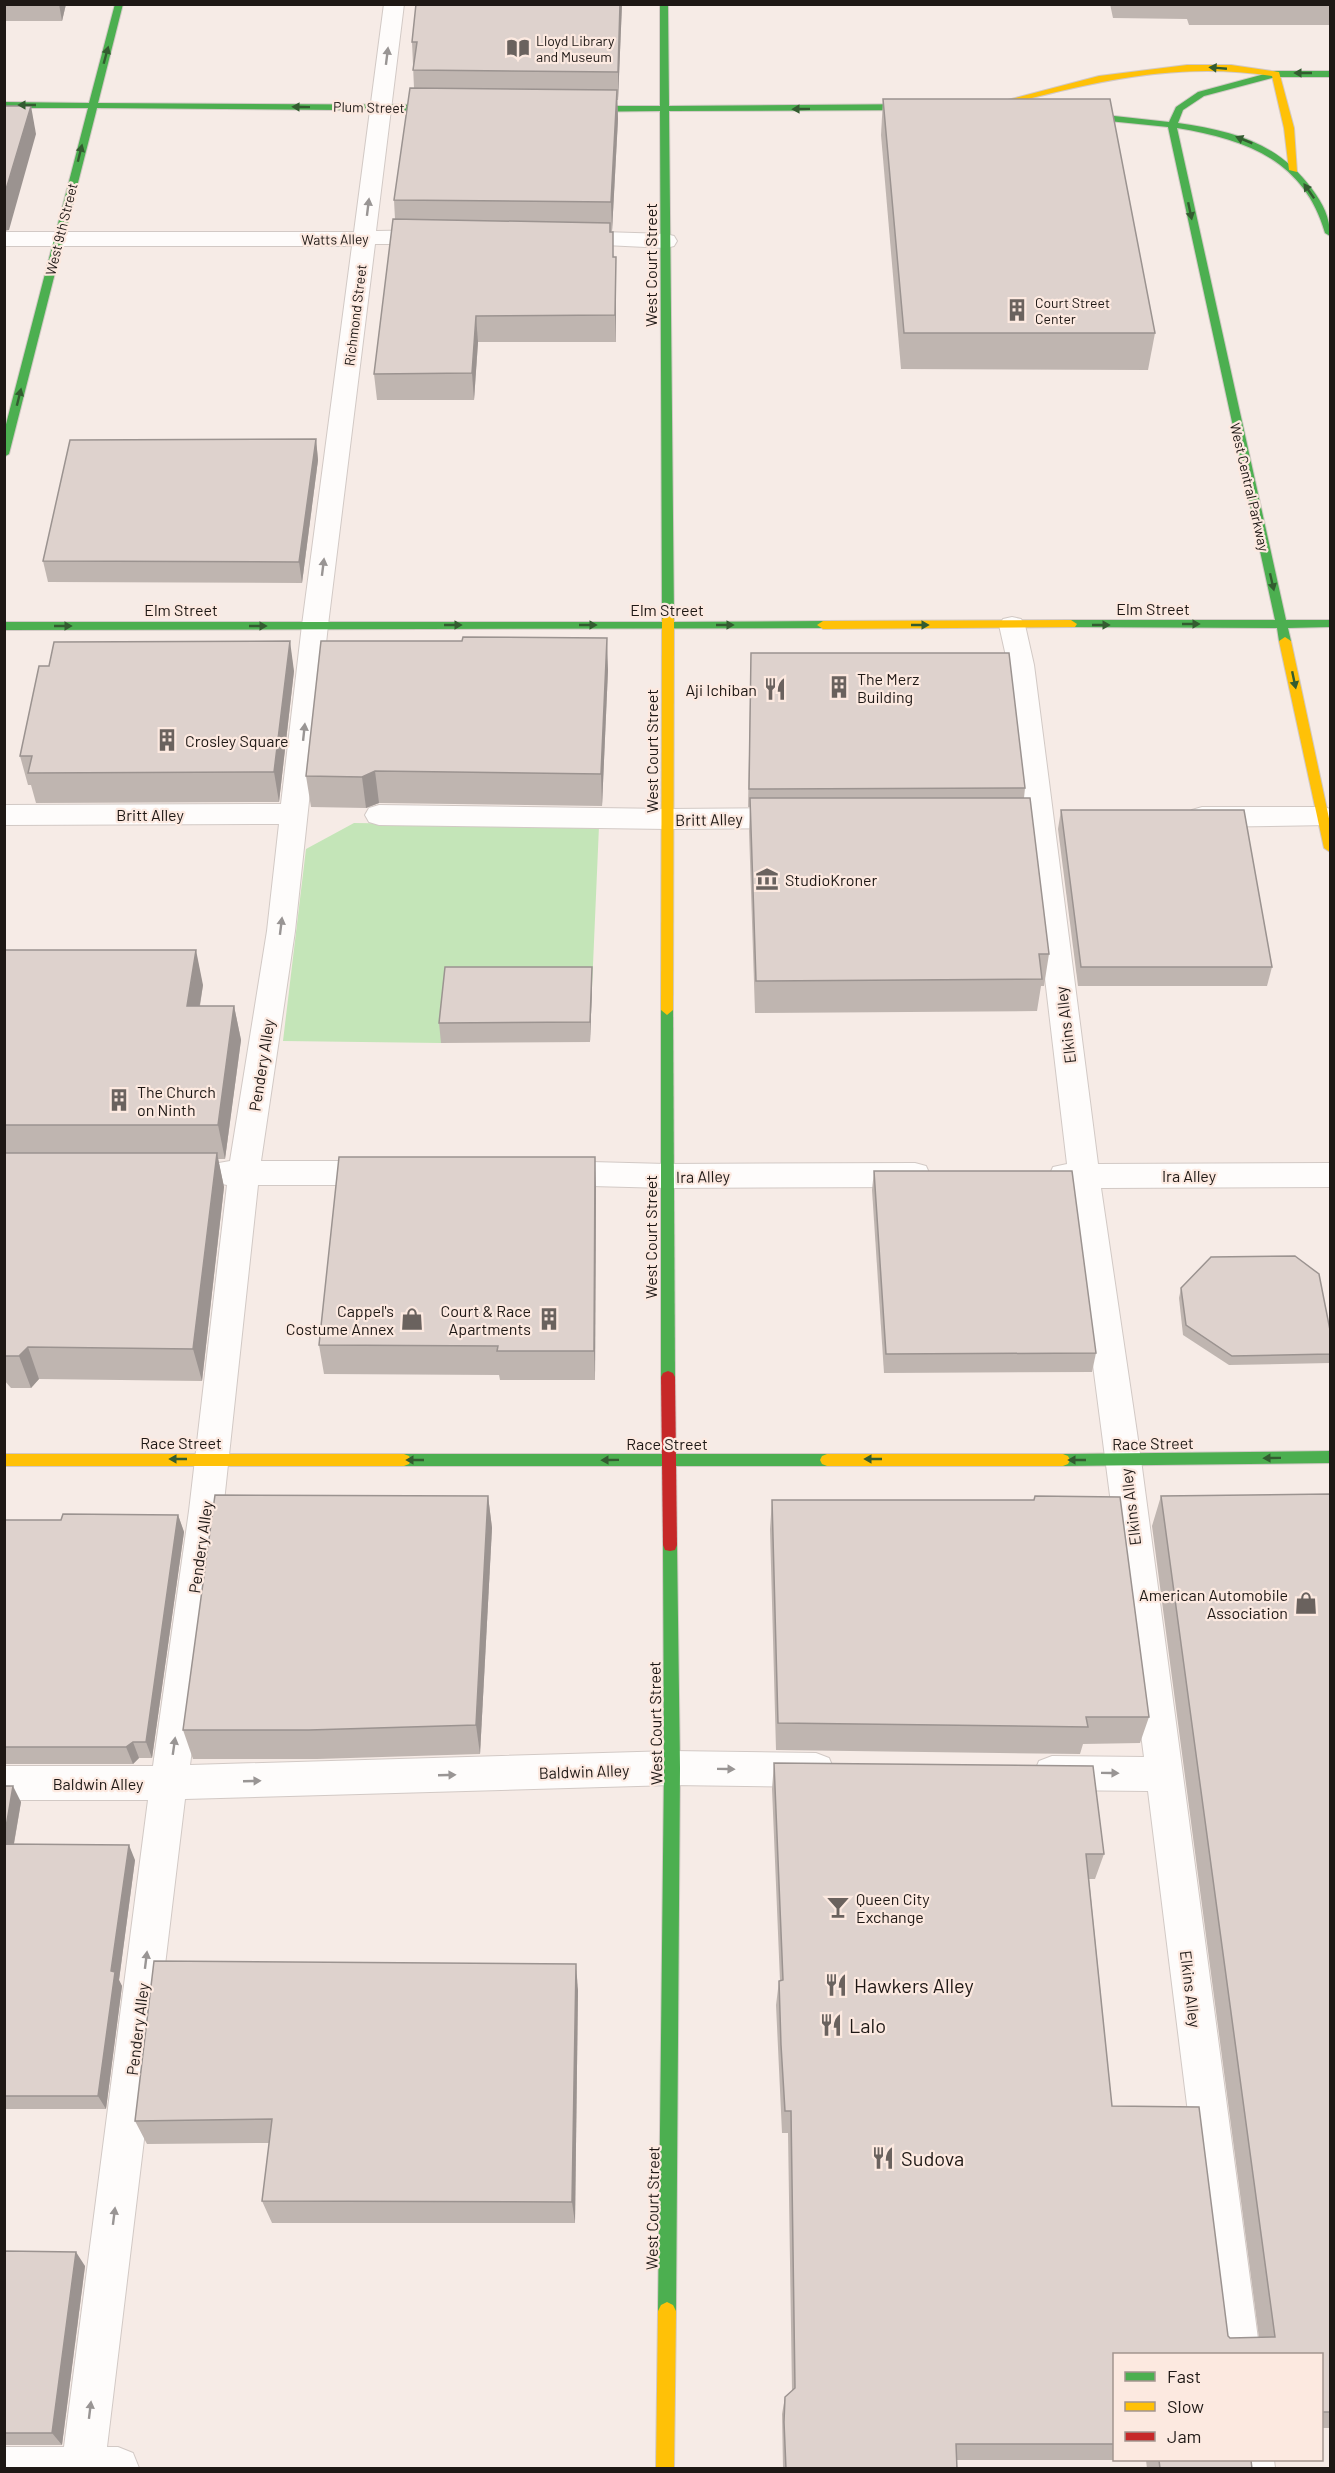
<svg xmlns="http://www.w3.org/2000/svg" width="1335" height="2473" font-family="Barlow,sans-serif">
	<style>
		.green { fill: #c4e5b8 }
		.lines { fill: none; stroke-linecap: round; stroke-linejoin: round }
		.lane-casing { stroke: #d2c9c5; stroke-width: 2 }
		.fast-casing { stroke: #d2c9c5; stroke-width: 2 }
		.slow-casing { stroke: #d2c9c5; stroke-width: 2 }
		.jam-casing { stroke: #d2c9c5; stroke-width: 2 }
		.lane { fill: #fefcfb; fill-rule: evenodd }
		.fast { fill: #4caf50; fill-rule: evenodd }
		.slow { fill: #ffc107; fill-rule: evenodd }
		.jam { fill: #c62828; fill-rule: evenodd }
		.wall { fill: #bfb5b0 }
		.shaded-wall { fill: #9b9390 }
		.building { fill: #ded2cd; stroke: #9b9390; stroke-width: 1.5 }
		.oneway { fill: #335c30 }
		.oneway2 { fill: #999594 }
		.labels { text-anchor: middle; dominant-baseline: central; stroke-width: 4.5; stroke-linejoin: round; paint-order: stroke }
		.far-poi-label { font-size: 14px; fill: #1e1815; stroke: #fce9e0; text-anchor: start }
		.far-street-label { font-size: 14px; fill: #1e1815; stroke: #fce9e0 }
		.street-label { font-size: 16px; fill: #1e1815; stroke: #fce9e0 }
		.poi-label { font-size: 16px; fill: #1e1815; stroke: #fce9e0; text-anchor: start }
		.near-poi-label { font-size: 20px; fill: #1e1815; stroke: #fce9e0; text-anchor: start }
	</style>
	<rect width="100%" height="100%" fill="#f6ebe6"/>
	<polygon class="green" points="354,823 599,826 592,988 447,987 441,1043 283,1041 306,849"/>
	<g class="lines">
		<g class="lane-casing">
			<g id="lane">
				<polygon points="384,4 404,4 376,231 432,230 440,232 443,237 440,242 432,244 375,244 328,625 295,931 261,1161 382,1161 393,1164 397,1173 393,1182 382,1185 258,1185 223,1511 190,1765 672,1751 816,1753 829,1758 834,1770 829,1782 816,1787 672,1785 185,1799 107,2447 118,2447 133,2453 139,2468 4,2468 4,2447 64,2447 148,1800 4,1800 4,1766 153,1766 189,1511 227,1185 213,1182 209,1173 213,1164 230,1161 267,931 279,824 4,825 4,805 281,804 302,625 352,246 4,246 4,232 354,232"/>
				<polygon points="572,231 666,234 674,236 677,241 674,246 666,248 564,243 561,238 564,233"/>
				<polygon points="1012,617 1021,619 1025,625 1034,665 1098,1164 1330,1163 1330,1187 1101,1188 1141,1460 1260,2354 1218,2354 1148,1791 1052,1790 1039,1785 1034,1773 1039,1761 1052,1756 1144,1757 1070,1188 1053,1185 1049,1176 1053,1167 1067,1164 1008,665 999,625 1003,619"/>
				<polygon points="379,805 668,809 792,808 802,811 806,818 802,825 792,828 668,829 379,825 369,822 365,815 369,808"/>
				<polygon points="1202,807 1324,807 1330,809 1330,825 1202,827 1192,824 1188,817 1192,810"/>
				<polygon points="554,1161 666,1164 915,1163 926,1166 930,1175 926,1184 915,1187 666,1188 554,1185 543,1182 539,1173 543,1164"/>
				<polygon points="1232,2460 1274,2460 1275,2468 1233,2468"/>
			</g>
		</g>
		<g class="fast-casing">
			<g id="fast">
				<polygon points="115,4 123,4 98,103 453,105 457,108 453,111 97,108 9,454 4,457 4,432 88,108 4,108 4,102 89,103"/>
				<polygon points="660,4 668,4 669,106 927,104 931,107 927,110 669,111 674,619 672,622 823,621 827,622 827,628 4,630 4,622 664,622 662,619 660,111 574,112 570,109 574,106 660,106"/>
				<path d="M1276,71H1330V77H1276L1204,96L1183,110L1178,123C1233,131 1277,142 1312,189C1323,204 1330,217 1330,236L1325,233C1304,160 1245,139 1177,128L1286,620H1330V627L1288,628L1291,641L1285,645L1279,641L1277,628L1067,627L1065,624L1071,620H1275L1168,127L1069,117L1064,114L1069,111L1169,122L1176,107L1198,92Z"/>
				<polygon points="667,1005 673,1010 675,1377 673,1381 668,1383 663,1381 661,1377 661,1010"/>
				<polygon points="1330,1451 1330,1463 1063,1466 1058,1464 1056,1460 1058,1456 1063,1454"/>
				<polygon points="404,1454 827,1454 832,1456 834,1460 832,1464 827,1466 404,1466 399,1464 397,1460 399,1456"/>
				<polygon points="670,1539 675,1540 677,1545 680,1768 676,2311 673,2317 667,2320 661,2317 658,2311 664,1768 663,1545 665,1540"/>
			</g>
		</g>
		<g class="slow-casing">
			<g id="slow">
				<path d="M1187,65H1231L1279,72L1294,128L1297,172L1289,170L1284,128L1272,76C1171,60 1082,85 985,110L981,107L1099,76Z"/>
				<polygon points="668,615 674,619 673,1010 667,1015 661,1010 662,619"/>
				<polygon points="1071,620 1077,624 1075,627 823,629 817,625 823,621"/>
				<polygon points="1285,637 1291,641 1330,823 1330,852 1324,848 1279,641"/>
				<polygon points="4,1454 404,1454 409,1456 411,1460 409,1464 404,1466 4,1466"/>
				<polygon points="827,1454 1063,1454 1068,1456 1070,1460 1068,1464 1063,1466 827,1466 822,1464 820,1460 822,1456"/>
				<polygon points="667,2302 673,2305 676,2311 674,2468 656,2468 658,2311 661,2305"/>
			</g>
		</g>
		<g class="jam-casing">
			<polygon id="jam" points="668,1371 673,1373 675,1377 677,1545 675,1550 670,1551 665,1550 663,1545 661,1377 663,1373"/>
		</g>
		<use href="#lane" class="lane"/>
		<use href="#fast" class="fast"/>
		<use href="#slow" class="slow"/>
		<use href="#jam" class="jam"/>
	</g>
	<g class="wall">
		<polygon points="4,4 66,4 62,21 4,21"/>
		<polygon points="416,4 622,4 618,100 617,100 618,119 612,231 611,231 616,284 616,342 478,342 474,400 377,400 374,374 395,219 394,200 414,88 412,42"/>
		<polygon points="1110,4 1330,4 1330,25 1189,25 1187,19 1113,18"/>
		<polygon points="883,99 1155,333 1148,370 901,369 881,135"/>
		<polygon points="316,439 318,460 302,583 48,582 43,561"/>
		<polygon points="462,641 608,670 602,806 379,803 366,808 311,807 306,776"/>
		<polygon points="751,653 1025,788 1024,798 1049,954 1044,986 1041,986 1037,1011 755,1013 749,831 750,807 748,807"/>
		<polygon points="294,671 279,802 36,803 31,785 28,785 20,756"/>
		<polygon points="1061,810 1272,967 1267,986 1078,986 1058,829"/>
		<polygon points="4,950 203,985 200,1006 234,1006 241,1040 225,1159 218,1159 224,1187 202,1381 39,1379 31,1388 11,1388 4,1380"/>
		<polygon points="592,988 590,1042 441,1043 439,1023"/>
		<polygon points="874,1171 1096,1353 1092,1372 884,1373 872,1190"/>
		<polygon points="596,1187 595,1380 500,1380 499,1375 324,1374 319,1345"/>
		<polygon points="1181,1288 1330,1330 1330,1363 1229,1365 1183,1335 1179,1298"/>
		<polygon points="1330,1494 1330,2428 1322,2428 1322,2355 1114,2355 1114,2460 1251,2460 1252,2469 1147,2469 1146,2460 957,2460 957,2469 783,2469 782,2414 785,2397 792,2391 788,2133 782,2133 776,2005 779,1981 780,1981 772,1789 774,1763 1104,1854 1095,1879 1089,1879 1112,2106 1228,2336 1230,2338 1259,2338 1152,1526 1161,1496"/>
		<polygon points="488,1496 492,1528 480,1754 317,1759 193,1759 183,1730"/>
		<polygon points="772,1500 1149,1717 1140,1743 1083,1744 1080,1754 776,1750 770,1529"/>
		<polygon points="178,1515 184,1532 152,1758 139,1758 133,1764 4,1764 4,1520 61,1520"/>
		<polygon points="4,1786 21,1802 14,1844 135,1860 119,1980 122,1986 106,2109 4,2109"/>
		<polygon points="578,1990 575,2223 272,2223 262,2201 269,2143 147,2144 135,2121"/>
		<polygon points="4,2251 85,2266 62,2445 4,2445"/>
	</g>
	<g class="shaded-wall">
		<polygon points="59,4 66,4 62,21"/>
		<polygon points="620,4 622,4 618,100 618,72"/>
		<polygon points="617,90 618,119 612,231 611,202"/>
		<polygon points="31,106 36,134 9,230 4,231 4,196"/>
		<polygon points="616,257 616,342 615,315"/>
		<polygon points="476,316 478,342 474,400 472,373"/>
		<polygon points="316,439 318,460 302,583 299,562"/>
		<polygon points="607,638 608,670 602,806 601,774"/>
		<polygon points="290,641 294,671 279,802 274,772"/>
		<polygon points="375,771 379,803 366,808 362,777"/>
		<polygon points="196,950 203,985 194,1040 187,1006"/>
		<polygon points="592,967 592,988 590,1042 590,1022"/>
		<polygon points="234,1006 241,1040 225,1159 218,1125"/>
		<polygon points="217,1153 224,1187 202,1381 193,1349"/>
		<polygon points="595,1157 596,1187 595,1380 594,1351"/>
		<polygon points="28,1347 39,1379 31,1388 19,1356"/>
		<polygon points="488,1496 492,1528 480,1754 476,1725"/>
		<polygon points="178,1515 184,1532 152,1758 146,1742"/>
		<polygon points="133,1742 139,1758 133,1764 126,1747"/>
		<polygon points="13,1786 21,1802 11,1860 4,1846 4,1839"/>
		<polygon points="129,1845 135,1860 119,1980 122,1986 106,2109 98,2096 111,1971"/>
		<polygon points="576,1964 578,1990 575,2223 572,2202"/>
		<polygon points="76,2252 85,2266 62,2445 52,2433"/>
	</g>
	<g class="building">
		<polygon points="416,4 620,4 618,72 413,70 417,42 412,42"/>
		<rect x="1192" y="4" width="138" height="1"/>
		<polygon points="410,88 617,90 611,202 394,200"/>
		<polygon points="883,99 1110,99 1155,333 904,333"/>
		<polygon points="4,106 31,106 4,196"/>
		<polygon points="393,219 610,223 610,232 613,232 613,257 616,257 615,315 476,316 472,373 374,374"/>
		<polygon points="316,439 299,562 43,561 70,440"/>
		<polygon points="463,637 607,638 601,774 375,771 362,777 306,776 321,641 462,641"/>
		<polygon points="290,641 274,772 28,773 32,756 20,756 39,666 49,666 54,642"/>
		<polygon points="751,653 1009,653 1025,788 749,789"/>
		<polygon points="750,798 1030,798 1049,954 1039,954 1042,979 756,981"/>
		<polygon points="1061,810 1244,810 1272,967 1081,967"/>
		<polygon points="4,950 196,950 187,1006 234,1006 218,1125 4,1125"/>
		<polygon points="445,967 592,967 590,1022 439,1023"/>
		<polygon points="4,1153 217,1153 193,1349 28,1347 19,1356 4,1356"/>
		<polygon points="339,1157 595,1157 594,1351 497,1351 498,1346 319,1345"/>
		<polygon points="874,1171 1072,1171 1096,1353 886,1354"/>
		<polygon points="1295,1256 1319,1274 1330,1330 1330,1354 1232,1356 1186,1325 1181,1288 1211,1257"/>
		<polygon points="1330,1494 1330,2412 1322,2412 1322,2355 1114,2355 1114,2444 956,2444 957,2469 786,2469 784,2422 785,2397 795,2388 791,2111 785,2111 781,2045 779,1981 783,1980 774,1763 1093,1766 1104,1854 1086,1854 1112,2106 1199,2107 1228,2336 1230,2338 1275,2337 1161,1496"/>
		<polygon points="215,1495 488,1496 476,1725 309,1730 183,1730"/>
		<polygon points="1035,1496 1120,1497 1149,1717 1086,1717 1088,1727 778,1723 772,1500 1034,1500"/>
		<polygon points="63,1514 178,1515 146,1742 133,1742 126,1747 4,1747 4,1520 61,1520"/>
		<polygon points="4,1786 13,1786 4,1839"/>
		<polygon points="4,1844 129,1845 111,1971 115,1972 98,2096 4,2096"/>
		<polygon points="154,1961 576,1964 572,2202 262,2201 272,2119 135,2121"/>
		<polygon points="4,2251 76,2252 52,2433 4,2433"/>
		<polygon points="1159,2460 1251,2460 1252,2469 1160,2469"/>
	</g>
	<defs><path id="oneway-solid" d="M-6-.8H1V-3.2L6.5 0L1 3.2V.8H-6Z" transform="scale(1.5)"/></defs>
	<g class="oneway">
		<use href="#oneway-solid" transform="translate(106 55) rotate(-75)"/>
		<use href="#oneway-solid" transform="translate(1218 68) rotate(-175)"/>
		<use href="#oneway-solid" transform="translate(1303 73) rotate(180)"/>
		<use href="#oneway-solid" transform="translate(27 105) rotate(-180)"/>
		<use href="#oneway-solid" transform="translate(301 107) rotate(-179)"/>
		<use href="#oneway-solid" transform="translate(801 109) rotate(179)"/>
		<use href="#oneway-solid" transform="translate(1244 140) rotate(-158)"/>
		<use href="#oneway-solid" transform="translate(80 153) rotate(-76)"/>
		<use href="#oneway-solid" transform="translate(1309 191) rotate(-125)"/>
		<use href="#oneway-solid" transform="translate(1190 211) rotate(78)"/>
		<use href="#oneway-solid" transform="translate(19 397) rotate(-76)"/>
		<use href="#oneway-solid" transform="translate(1272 582) rotate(77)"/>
		<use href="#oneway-solid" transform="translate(1191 624)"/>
		<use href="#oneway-solid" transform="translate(453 625)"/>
		<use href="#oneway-solid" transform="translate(588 625)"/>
		<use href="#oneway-solid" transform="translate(725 625)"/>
		<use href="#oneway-solid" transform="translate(920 625)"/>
		<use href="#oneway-solid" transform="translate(1101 625)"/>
		<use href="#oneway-solid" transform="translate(63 626)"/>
		<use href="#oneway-solid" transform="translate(258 626)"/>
		<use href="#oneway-solid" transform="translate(1294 680) rotate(78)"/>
		<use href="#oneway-solid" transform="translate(1272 1458) rotate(179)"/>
		<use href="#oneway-solid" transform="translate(178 1459) rotate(180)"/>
		<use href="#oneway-solid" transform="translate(873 1459) rotate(180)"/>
		<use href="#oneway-solid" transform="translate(415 1460) rotate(-180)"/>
		<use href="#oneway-solid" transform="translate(610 1460) rotate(179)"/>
		<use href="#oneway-solid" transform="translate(1077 1460) rotate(-180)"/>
	</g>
	<g class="oneway2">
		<use href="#oneway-solid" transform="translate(387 56) rotate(-83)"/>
		<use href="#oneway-solid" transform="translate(368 207) rotate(-83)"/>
		<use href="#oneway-solid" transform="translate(323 567) rotate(-83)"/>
		<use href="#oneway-solid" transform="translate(304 732) rotate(-84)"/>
		<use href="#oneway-solid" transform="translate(281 926) rotate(-83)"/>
		<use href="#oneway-solid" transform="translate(174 1746) rotate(-82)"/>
		<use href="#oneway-solid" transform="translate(726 1769) rotate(1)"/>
		<use href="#oneway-solid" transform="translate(1110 1773) rotate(1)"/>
		<use href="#oneway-solid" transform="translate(447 1775) rotate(-2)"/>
		<use href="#oneway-solid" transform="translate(252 1781) rotate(-2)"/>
		<use href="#oneway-solid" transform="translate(146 1960) rotate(-83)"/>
		<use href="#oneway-solid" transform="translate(114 2216) rotate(-83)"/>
		<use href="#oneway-solid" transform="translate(90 2410) rotate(-83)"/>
	</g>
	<defs>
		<g id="library-bare" transform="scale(1.8)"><path d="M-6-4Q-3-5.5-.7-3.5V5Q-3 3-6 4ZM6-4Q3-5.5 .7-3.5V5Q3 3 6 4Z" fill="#6a625e" stroke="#fce9e0" stroke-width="2.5" paint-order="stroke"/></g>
		<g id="building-bare" transform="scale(1.8)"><path d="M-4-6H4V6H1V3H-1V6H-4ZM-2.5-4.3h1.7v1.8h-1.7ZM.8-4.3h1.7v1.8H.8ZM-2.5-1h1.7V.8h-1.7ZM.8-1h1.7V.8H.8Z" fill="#6a625e" stroke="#fce9e0" stroke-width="2.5" paint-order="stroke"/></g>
		<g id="restaurant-bare" transform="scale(1.8)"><path d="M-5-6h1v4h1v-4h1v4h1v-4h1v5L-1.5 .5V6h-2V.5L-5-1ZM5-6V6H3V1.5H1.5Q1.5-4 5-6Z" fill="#6a625e" stroke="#fce9e0" stroke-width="2.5" paint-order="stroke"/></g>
		<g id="museum-bare" transform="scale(1.8)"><path d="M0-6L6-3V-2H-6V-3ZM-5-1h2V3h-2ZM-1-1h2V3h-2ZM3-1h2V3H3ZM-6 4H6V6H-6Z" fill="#6a625e" stroke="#fce9e0" stroke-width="2.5" paint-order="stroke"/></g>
		<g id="shop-bare" transform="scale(1.8)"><path d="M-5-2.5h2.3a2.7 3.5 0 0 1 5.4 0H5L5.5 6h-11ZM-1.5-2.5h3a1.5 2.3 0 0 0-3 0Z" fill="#6a625e" stroke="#fce9e0" stroke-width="2.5" paint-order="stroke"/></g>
		<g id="bar-bare" transform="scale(1.8)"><path d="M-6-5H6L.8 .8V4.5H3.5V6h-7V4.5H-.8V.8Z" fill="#6a625e" stroke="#fce9e0" stroke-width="2.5" paint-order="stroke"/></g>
	</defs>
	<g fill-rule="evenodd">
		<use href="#library-bare" x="518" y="48"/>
		<use href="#building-bare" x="1017" y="310"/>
		<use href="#building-bare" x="839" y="687"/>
		<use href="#restaurant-bare" x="775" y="689"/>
		<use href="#building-bare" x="167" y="740"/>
		<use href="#museum-bare" x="767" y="879"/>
		<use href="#building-bare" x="119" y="1100"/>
		<use href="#shop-bare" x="412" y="1319"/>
		<use href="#building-bare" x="549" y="1319"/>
		<use href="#shop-bare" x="1306" y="1603"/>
		<use href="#bar-bare" x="838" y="1907"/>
		<use href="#restaurant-bare" x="836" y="1985"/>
		<use href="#restaurant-bare" x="831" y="2025"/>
		<use href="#restaurant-bare" x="883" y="2158"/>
	</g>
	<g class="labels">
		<g class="far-poi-label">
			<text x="536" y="40">Lloyd Library<tspan x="536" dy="16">and Museum</tspan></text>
			<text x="1035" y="302">Court Street<tspan x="1035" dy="16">Center</tspan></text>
		</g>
		<g class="far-street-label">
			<text transform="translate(369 107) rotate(1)">Plum Street</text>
			<text transform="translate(61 229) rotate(-76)">West 9th Street</text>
			<text transform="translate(335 239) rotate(-1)">Watts Alley</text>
			<text transform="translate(355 315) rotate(-83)">Richmond Street</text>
			<text transform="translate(1250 487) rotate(77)">West Central Parkway</text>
		</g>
		<g class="street-label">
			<text transform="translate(650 265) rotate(-90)">West Court Street</text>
			<text x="1153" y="608">Elm Street</text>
			<text x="181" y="609">Elm Street</text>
			<text x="667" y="609">Elm Street</text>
			<text transform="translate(651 751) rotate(-90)">West Court Street</text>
			<text x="150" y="814">Britt Alley</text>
			<text transform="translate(709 819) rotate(-1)">Britt Alley</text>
			<text transform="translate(1065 1025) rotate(-97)">Elkins Alley</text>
			<text transform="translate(261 1065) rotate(-81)">Pendery Alley</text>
			<text x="1189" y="1175">Ira Alley</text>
			<text transform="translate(703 1176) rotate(-1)">Ira Alley</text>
			<text transform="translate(650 1237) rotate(-90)">West Court Street</text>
			<text x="181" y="1442">Race Street</text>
			<text x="667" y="1443">Race Street</text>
			<text transform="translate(1153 1443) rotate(-1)">Race Street</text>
			<text transform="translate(1130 1507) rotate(-97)">Elkins Alley</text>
			<text transform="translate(200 1547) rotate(-82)">Pendery Alley</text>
			<text transform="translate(655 1723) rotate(-91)">West Court Street</text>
			<text transform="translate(584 1771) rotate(-2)">Baldwin Alley</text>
			<text x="98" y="1783">Baldwin Alley</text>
			<text transform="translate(1191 1989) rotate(83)">Elkins Alley</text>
			<text transform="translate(137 2029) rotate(-83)">Pendery Alley</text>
			<text transform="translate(652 2208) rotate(-89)">West Court Street</text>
		</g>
		<g class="poi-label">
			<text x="857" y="678">The Merz<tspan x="857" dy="18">Building</tspan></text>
			<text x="757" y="689" text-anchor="end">Aji Ichiban</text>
			<text x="185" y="740">Crosley Square</text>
			<text x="785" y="879">StudioKroner</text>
			<text x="137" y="1091">The Church<tspan x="137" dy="18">on Ninth</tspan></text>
			<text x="394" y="1310" text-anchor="end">Cappel's<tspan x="394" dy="18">Costume Annex</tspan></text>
			<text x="531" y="1310" text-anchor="end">Court &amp; Race<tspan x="531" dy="18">Apartments</tspan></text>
			<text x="1288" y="1594" text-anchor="end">American Automobile<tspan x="1288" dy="18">Association</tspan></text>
			<text x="856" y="1898">Queen City<tspan x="856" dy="18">Exchange</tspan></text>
		</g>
		<g class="near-poi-label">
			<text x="854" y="1985">Hawkers Alley</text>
			<text x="849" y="2025">Lalo</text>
			<text x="901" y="2158">Sudova</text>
		</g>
	</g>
	<rect width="1335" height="2473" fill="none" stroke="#1e1815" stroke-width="12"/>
	<rect x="1113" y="2353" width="210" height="108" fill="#fce9e0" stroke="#a3958f" stroke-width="1.5"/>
	<rect x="1125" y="2372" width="30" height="9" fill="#4caf50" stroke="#a3958f" stroke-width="1.5"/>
	<text x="1167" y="2383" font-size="18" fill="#1e1815">Fast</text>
	<rect x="1125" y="2402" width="30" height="9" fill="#ffc107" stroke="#a3958f" stroke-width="1.5"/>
	<text x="1167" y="2413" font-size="18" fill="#1e1815">Slow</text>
	<rect x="1125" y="2432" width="30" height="9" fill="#c62828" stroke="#a3958f" stroke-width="1.5"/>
	<text x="1167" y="2443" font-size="18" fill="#1e1815">Jam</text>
</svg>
